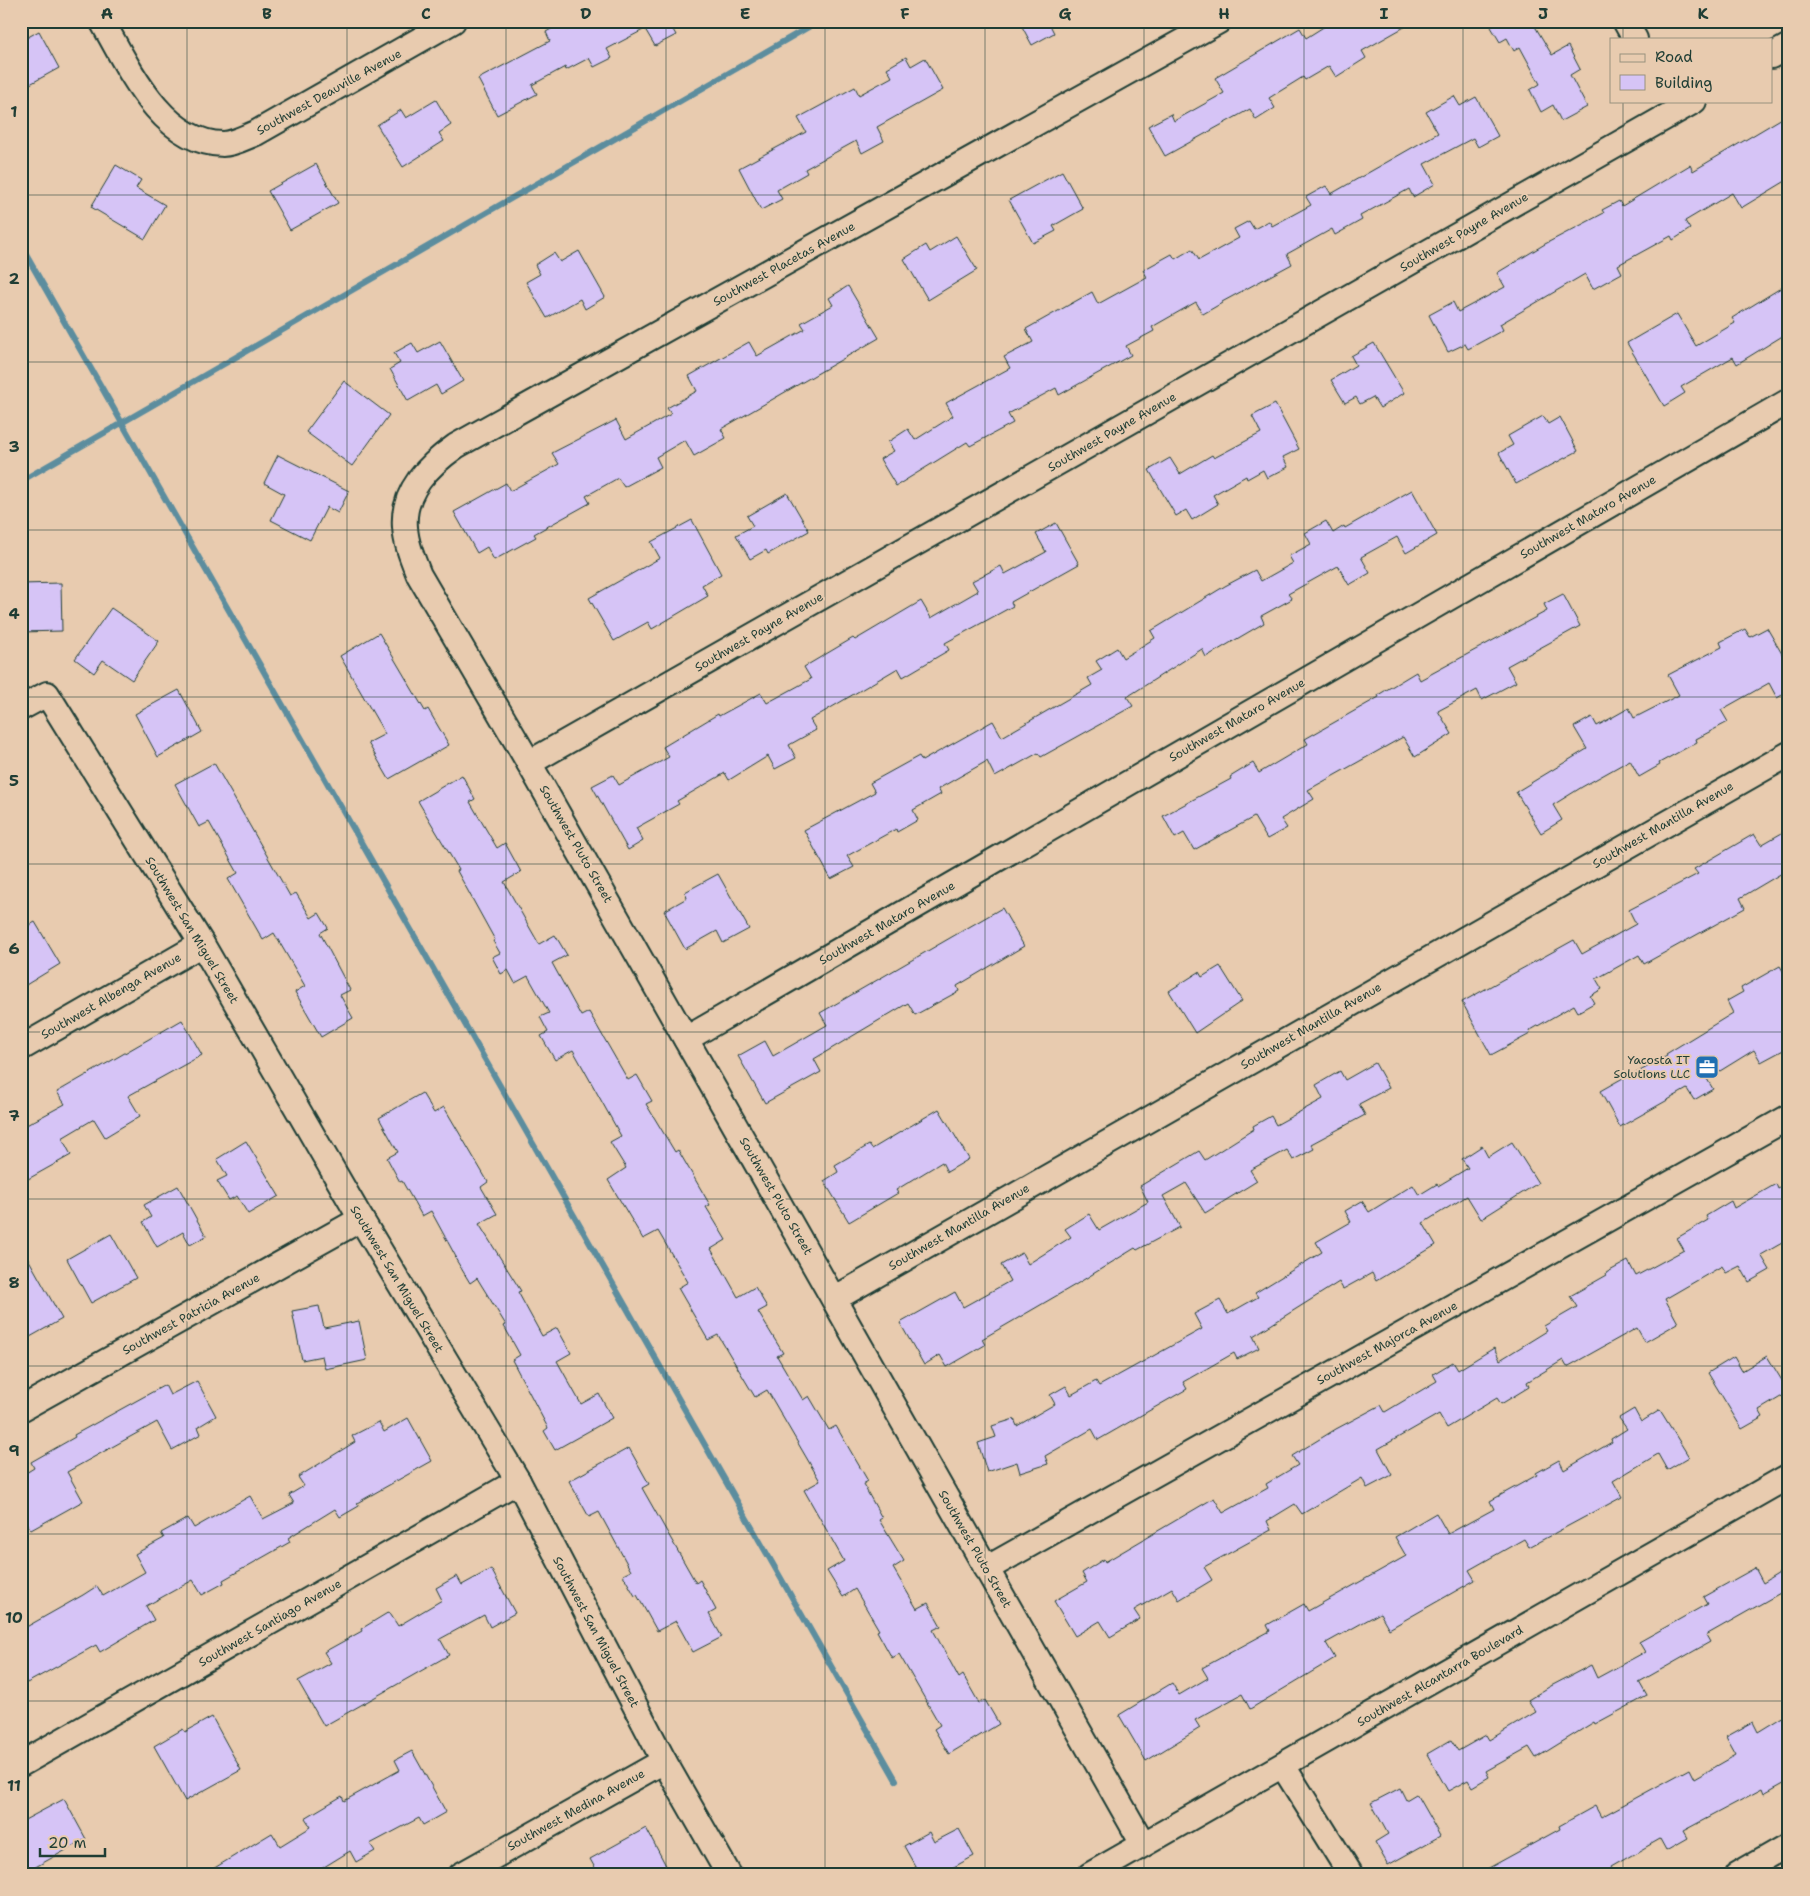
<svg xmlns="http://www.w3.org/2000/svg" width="1810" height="1896" font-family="'Shantell Sans',sans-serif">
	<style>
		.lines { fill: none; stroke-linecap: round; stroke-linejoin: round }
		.stream { stroke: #5b8d9e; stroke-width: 6 }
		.building { fill: #d6c4f6; stroke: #1f3d34 }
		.minor-casing { stroke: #1f3d34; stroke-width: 28 }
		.minor { stroke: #e8cbaf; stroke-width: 24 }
		.grid { fill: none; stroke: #1f3d34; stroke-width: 1; stroke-opacity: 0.55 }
		.labels { text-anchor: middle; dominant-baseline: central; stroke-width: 4; stroke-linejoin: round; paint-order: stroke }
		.street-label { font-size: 12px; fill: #1f3d34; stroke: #e8cbaf }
		.poi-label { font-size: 12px; fill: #1f3d34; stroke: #e8cbaf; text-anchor: end }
		.neatline { fill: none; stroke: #1f3d34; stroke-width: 2 }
		.grid-label { font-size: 16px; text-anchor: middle; font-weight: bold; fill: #1f3d34 }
	</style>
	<rect width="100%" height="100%" fill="#e8cbaf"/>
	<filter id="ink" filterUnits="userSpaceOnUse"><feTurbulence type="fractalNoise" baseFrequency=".02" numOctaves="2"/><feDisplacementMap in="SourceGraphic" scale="10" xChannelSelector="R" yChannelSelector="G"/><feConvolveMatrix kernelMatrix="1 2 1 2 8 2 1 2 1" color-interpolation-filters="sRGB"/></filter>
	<g filter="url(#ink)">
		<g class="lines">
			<g class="stream">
				<polyline points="21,246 896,1780"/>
				<polyline points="21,481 819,21"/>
			</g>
		</g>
		<g class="building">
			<polygon points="565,21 668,21 676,35 655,46 645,29 607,49 612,58 594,67 589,58 566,70 565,67 532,85 537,94 497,115 478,79 550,41 546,32"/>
			<polygon points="1019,21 1048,21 1054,33 1032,45"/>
			<polygon points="1333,21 1415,21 1362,51 1366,58 1336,77 1329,66 1305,80 1303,77 1269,98 1275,108 1256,120 1250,109 1165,156 1148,126 1171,114 1174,121 1224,93 1215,78 1300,28 1306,38"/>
			<polygon points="1497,21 1537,21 1533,23 1552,55 1568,46 1580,69 1570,75 1587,107 1561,121 1553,105 1541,112 1530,90 1540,84 1520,47 1514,51 1507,38 1500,42 1491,27 1498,23"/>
			<polygon points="39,31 59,68 21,89 21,41"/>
			<polygon points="906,57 911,66 925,58 943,90 877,127 884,141 862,153 856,141 805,169 807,173 777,190 782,199 761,210 739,168 806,132 798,118 855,87 859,95 892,77 887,68"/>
			<polygon points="1454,96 1460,106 1476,97 1498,136 1478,147 1473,138 1424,164 1435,184 1413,197 1409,189 1360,216 1362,220 1335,235 1332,229 1287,254 1292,264 1222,302 1222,303 1203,314 1196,302 1152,327 1154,331 1126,346 1131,355 1059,395 1056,388 1008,414 1013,423 970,446 967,442 896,486 880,459 894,451 888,442 908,429 915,440 953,416 946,403 1010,368 1004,357 1033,342 1026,329 1092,292 1098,304 1147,277 1143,270 1172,254 1175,259 1192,249 1199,260 1239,238 1234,229 1249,221 1254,229 1269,221 1272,226 1311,205 1306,197 1326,186 1331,194 1438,133 1426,112"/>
			<polygon points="436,100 451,125 439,133 444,141 403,167 377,125 401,110 406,118"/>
			<polygon points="1789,114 1789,179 1741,208 1732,193 1685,221 1690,229 1673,240 1671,236 1618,265 1622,273 1593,289 1585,274 1500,324 1503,330 1468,349 1465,344 1448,352 1429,315 1453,302 1458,312 1505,287 1497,273 1545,244 1604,213 1602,210 1619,201 1622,206 1690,165 1693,171"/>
			<polygon points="316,164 338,203 290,230 268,191"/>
			<polygon points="116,165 141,180 136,188 165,205 145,239 91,207"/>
			<polygon points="1062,171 1083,209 1053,226 1056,231 1033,243 1009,200"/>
			<polygon points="956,236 977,270 928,300 904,259 926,245 930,252"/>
			<polygon points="579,251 605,297 585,309 580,299 547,318 526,282 540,274 535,265 554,253 560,262"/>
			<polygon points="1789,283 1789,332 1737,364 1733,357 1681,387 1685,393 1664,406 1627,343 1677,314 1696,346 1735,323 1732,318"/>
			<polygon points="848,286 879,338 721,429 726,438 694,456 685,440 656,457 661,467 624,487 618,478 586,496 590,503 534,534 536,537 494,560 487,547 477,553 454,512 506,483 510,491 559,464 552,453 616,420 626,439 671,414 667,408 697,391 689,376 749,342 757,356 805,329 801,323 833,305 829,298"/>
			<polygon points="440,341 463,381 441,394 436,385 408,401 390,369 400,363 394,353 412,343 418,353"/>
			<polygon points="1374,343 1404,393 1380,408 1373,397 1360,404 1356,397 1345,403 1331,380 1356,365 1351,356"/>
			<polygon points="344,381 389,415 352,466 306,432"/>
			<polygon points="1275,404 1299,449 1283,457 1288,467 1267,478 1263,470 1247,479 1246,476 1213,495 1218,504 1192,520 1186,510 1176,516 1149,470 1170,458 1180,474 1212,455 1214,458 1261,433 1252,416"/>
			<polygon points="1543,416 1548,424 1560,417 1578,451 1516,484 1499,453 1513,445 1508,436"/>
			<polygon points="278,455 349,491 338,513 327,507 310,540 271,520 284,494 264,483"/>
			<polygon points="1412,490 1437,535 1406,553 1397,537 1361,557 1370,573 1349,585 1338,566 1288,594 1292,599 1261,616 1264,623 1206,657 1202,649 1127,697 1133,706 1041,757 1038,753 995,777 987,761 938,789 941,794 913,810 918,820 897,832 896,829 847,856 854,867 831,879 804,830 875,792 870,783 919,756 922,761 993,721 1002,737 1092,685 1088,678 1102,670 1096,661 1117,648 1123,658 1155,638 1151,631 1225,586 1255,570 1261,581 1293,563 1289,556 1311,544 1305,533 1326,521 1333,533 1344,526 1345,528"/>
			<polygon points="787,493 809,531 768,554 766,550 750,559 736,535 753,526 747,516"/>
			<polygon points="692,520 721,574 702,585 708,596 652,629 648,622 614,641 589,598 660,558 651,542"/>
			<polygon points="1056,523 1079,564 1011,602 1013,606 945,643 949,650 903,677 898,668 810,720 816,730 789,745 796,758 775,769 768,756 729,780 725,773 677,801 679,804 636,828 643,841 628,850 592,786 613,775 619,785 669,757 663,747 718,714 719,716 761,693 767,703 811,679 804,667 853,638 855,640 921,601 931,618 978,591 972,581 1001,566 1005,574 1046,552 1036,534"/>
			<polygon points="61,583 62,631 21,632 21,584"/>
			<polygon points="1563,594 1580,626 1507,666 1516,682 1482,700 1477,690 1438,711 1452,734 1415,757 1403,737 1308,790 1314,799 1281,819 1287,828 1267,839 1254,817 1194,850 1184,833 1175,838 1163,816 1231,779 1230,777 1253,763 1259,773 1308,744 1305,739 1379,697 1378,695 1416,672 1420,680 1547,611 1544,604"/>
			<polygon points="111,608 159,641 132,680 103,660 94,673 75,659"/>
			<polygon points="1767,628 1789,666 1789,691 1777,698 1769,683 1721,710 1728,722 1696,739 1697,742 1659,763 1660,765 1639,777 1630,760 1582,787 1553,805 1562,820 1541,833 1516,792 1587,749 1574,727 1592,717 1597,726 1629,708 1634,718 1679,695 1668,675 1722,647 1720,642 1745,629 1750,637"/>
			<polygon points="379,633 425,711 428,709 449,745 389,779 368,743 385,734 340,656"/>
			<polygon points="179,690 202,732 158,757 135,714"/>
			<polygon points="214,763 290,896 296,893 311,918 319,913 328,928 320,933 350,990 340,995 353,1018 321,1037 295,992 305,986 274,933 263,940 228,879 238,873 209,822 199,827 175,784"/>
			<polygon points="462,775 475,799 470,802 497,848 505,843 521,872 504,882 527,923 539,944 555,935 567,955 552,963 581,1016 589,1012 628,1080 637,1075 652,1101 646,1104 675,1152 678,1150 710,1205 706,1207 726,1240 711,1249 738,1297 755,1287 767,1307 758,1312 783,1353 777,1356 803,1400 809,1396 829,1430 836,1426 868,1481 863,1484 882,1518 879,1520 904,1561 893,1568 917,1609 928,1603 941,1626 933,1630 959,1678 963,1675 979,1703 985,1700 999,1724 949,1754 934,1729 940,1725 899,1654 892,1658 877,1631 879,1630 855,1589 843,1597 827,1571 844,1561 804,1490 820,1481 767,1390 755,1397 718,1335 708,1340 678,1288 688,1282 658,1231 643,1239 608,1180 626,1168 610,1142 621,1136 573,1050 555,1060 541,1036 548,1032 540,1017 549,1013 528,976 515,983 508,970 501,974 492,957 500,953 493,941 495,940 457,871 459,870 418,801"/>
			<polygon points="1789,829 1789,869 1740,898 1745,908 1644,964 1639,955 1596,979 1602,989 1590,996 1594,1003 1578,1012 1574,1005 1529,1031 1530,1034 1491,1055 1462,1002 1574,940 1582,954 1636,924 1629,910 1698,874 1694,869 1754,834 1761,845"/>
			<polygon points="718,874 749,929 723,943 717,931 685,949 664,911 687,898 685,892"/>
			<polygon points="1002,908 1024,946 957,986 959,991 915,1015 908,1003 814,1059 821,1072 765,1103 738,1056 765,1041 773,1056 827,1025 820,1013"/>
			<polygon points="35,922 60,964 21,988 21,930"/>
			<polygon points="1220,966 1242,1001 1195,1033 1169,991 1199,972 1202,977"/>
			<polygon points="1780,966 1789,981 1789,1031 1782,1035 1789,1047 1761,1062 1754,1050 1707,1079 1713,1089 1694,1100 1687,1089 1620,1127 1600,1091 1630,1074 1631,1076 1667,1056 1666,1054 1733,1013 1727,1001 1743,992 1741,988"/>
			<polygon points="182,1020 202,1055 128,1096 140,1116 105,1137 94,1119 62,1138 71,1155 21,1183 21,1128 65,1104 57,1092"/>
			<polygon points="1375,1063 1389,1088 1359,1104 1365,1115 1311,1144 1314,1149 1293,1160 1287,1150 1250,1170 1257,1181 1205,1213 1186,1183 1163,1196 1180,1227 1137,1250 1135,1248 1075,1285 982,1339 985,1345 947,1367 940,1355 924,1365 900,1323 955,1292 963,1307 1010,1281 1001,1265 1022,1253 1028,1264 1071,1237 1065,1229 1089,1214 1099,1230 1148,1202 1140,1186 1199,1151 1205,1160 1254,1129 1253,1126 1271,1116 1276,1125 1323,1099 1316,1085 1340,1071 1345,1080"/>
			<polygon points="422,1093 434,1113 444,1107 488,1182 481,1187 497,1214 479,1224 521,1291 518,1292 542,1336 557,1328 571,1353 557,1361 581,1404 599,1394 612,1418 555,1450 544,1431 548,1428 512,1360 520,1355 504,1326 506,1325 477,1278 470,1283 455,1258 456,1257 431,1211 422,1216 402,1181 400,1182 387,1158 398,1152 379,1118"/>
			<polygon points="939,1109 969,1159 947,1172 942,1162 896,1190 898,1193 849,1222 824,1181 838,1172 835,1165 869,1145 872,1149"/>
			<polygon points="246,1141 279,1196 248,1214 237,1196 229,1200 217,1181 227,1176 217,1159"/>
			<polygon points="1512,1142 1538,1183 1481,1219 1467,1196 1423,1223 1436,1245 1376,1281 1372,1273 1343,1289 1339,1282 1253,1336 1259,1348 1237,1359 1234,1353 1183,1382 1187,1389 1098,1440 1092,1429 1045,1456 1048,1464 1020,1473 1017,1462 987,1472 978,1443 996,1437 992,1426 1014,1419 1017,1426 1055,1404 1050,1395 1066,1386 1071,1395 1096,1381 1099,1386 1202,1329 1194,1314 1220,1300 1228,1314 1258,1297 1255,1293 1322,1252 1316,1242 1351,1222 1345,1211 1362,1201 1369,1212 1413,1185 1419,1195 1437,1184 1438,1186 1468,1168 1462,1159 1482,1146 1488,1157"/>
			<polygon points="1789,1183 1789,1239 1761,1255 1770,1270 1749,1282 1740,1266 1726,1273 1722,1266 1665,1299 1678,1323 1645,1342 1637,1328 1567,1367 1563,1360 1527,1382 1529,1387 1501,1404 1497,1398 1447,1428 1439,1414 1378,1449 1392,1475 1367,1488 1362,1478 1302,1514 1295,1504 1267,1521 1271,1530 1204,1567 1212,1580 1179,1600 1172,1588 1134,1610 1140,1619 1110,1637 1100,1621 1075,1636 1054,1601 1087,1582 1082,1573 1104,1559 1105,1562 1214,1498 1223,1513 1268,1488 1266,1484 1298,1465 1292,1456 1336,1429 1381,1405 1385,1412 1437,1381 1433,1374 1453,1362 1458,1370 1494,1348 1500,1360 1547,1331 1544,1326 1577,1307 1570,1296 1607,1275 1606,1273 1628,1261 1636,1276 1684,1250 1677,1238 1708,1220 1706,1216 1731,1201 1734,1208 1776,1184 1778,1189"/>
			<polygon points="178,1186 206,1236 190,1245 183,1232 157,1247 143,1222 151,1217 144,1205"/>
			<polygon points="111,1234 136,1278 91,1303 67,1259"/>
			<polygon points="21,1246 62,1319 21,1342"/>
			<polygon points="319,1306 324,1328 359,1321 367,1360 325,1369 322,1356 302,1360 292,1311"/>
			<polygon points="1767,1356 1789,1392 1759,1410 1763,1417 1742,1429 1708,1373 1734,1357 1742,1371"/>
			<polygon points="197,1381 216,1416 198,1427 201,1434 172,1450 157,1422 67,1472 83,1501 31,1530 21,1513 21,1476 34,1468 31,1462 75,1437 74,1435 165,1385 170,1395"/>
			<polygon points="1634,1409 1641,1422 1660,1410 1689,1457 1667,1470 1658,1454 1613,1481 1622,1497 1529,1547 1524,1539 1469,1570 1475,1580 1389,1629 1380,1613 1326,1643 1335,1658 1250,1709 1242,1694 1195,1720 1200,1728 1146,1761 1119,1715 1172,1683 1179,1695 1208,1678 1202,1668 1270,1631 1267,1625 1304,1604 1308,1611 1406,1556 1395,1537 1436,1513 1448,1534 1494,1509 1490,1501 1537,1475 1536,1473 1559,1460 1564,1470 1612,1442 1611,1439 1627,1429 1619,1418"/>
			<polygon points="408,1418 432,1461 357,1503 359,1506 340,1517 335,1509 288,1538 290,1542 223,1580 224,1583 202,1595 193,1580 146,1606 154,1620 100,1652 96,1645 27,1683 21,1673 21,1630 83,1595 97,1586 103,1596 145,1572 135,1554 164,1538 161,1533 188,1518 194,1528 250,1496 263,1519 294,1503 289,1495 304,1486 298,1477 355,1442 352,1436 379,1422 384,1432"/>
			<polygon points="629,1448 649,1484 642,1488 696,1583 700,1580 716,1610 709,1614 722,1637 693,1652 676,1621 657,1631 637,1595 635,1596 623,1575 631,1571 599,1512 589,1517 569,1481"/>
			<polygon points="1789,1567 1789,1588 1706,1635 1710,1642 1639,1682 1647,1696 1595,1724 1594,1722 1536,1758 1529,1747 1486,1771 1489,1777 1472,1787 1468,1780 1448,1791 1427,1754 1451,1740 1458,1751 1486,1735 1489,1740 1536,1712 1528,1700 1549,1687 1591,1665 1597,1678 1645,1652 1639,1642 1707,1604 1703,1597 1755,1568 1763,1583"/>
			<polygon points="491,1569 515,1613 490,1627 484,1615 440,1639 449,1655 324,1726 298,1681 331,1663 324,1652 362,1631 361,1629 389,1612 398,1626 442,1600 436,1588 457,1576 462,1585"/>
			<polygon points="1789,1713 1789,1780 1764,1794 1762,1789 1683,1831 1687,1838 1666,1850 1660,1839 1611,1867 1615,1875 1476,1875 1560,1829 1559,1826 1595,1806 1601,1817 1689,1769 1694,1779 1736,1755 1726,1737 1753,1722 1758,1732"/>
			<polygon points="212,1717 241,1770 185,1801 154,1746 183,1729 185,1732"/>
			<polygon points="412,1751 446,1812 423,1825 419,1818 370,1844 375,1851 356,1862 350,1851 311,1875 203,1875 272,1833 280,1846 311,1827 305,1818 342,1796 344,1801 400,1770 395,1760"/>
			<polygon points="1400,1788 1406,1800 1416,1794 1440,1836 1388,1865 1375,1842 1388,1834 1371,1803"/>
			<polygon points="64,1799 86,1839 21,1875 21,1822"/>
			<polygon points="646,1828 671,1875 599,1875 590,1859"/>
			<polygon points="959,1829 974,1856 939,1875 920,1875 904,1846 929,1832 934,1842"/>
		</g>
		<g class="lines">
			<g class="minor-casing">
				<g id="minor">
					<path d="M102,21C128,67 162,143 223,144C233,144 246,137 256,133L453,21"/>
					<polyline points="1625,21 1635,39"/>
					<polyline points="1771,56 1789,46"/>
					<polyline points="21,708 47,694 202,944 361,1219 518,1481 664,1761 729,1875"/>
					<polyline points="529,763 1694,101"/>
					<polyline points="686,1039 1789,401"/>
					<polyline points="21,1048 202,944"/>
					<polyline points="834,1299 1789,754"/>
					<polyline points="21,1409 361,1219"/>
					<polyline points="986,1569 1789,1117"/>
					<polyline points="21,1764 518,1481"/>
					<polyline points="1283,1766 1351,1875"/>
					<path d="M1143,1844L529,763L419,575C413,560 406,544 405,527C402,491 429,465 456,446L1219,21"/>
					<polyline points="461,1875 664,1761"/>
					<polyline points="1090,1875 1789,1476"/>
					<polyline points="1737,1875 1789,1845"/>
				</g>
			</g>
			<use href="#minor" class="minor"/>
		</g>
	</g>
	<path class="grid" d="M187,21V1875M347,21V1875M506,21V1875M666,21V1875M825,21V1875M985,21V1875M1144,21V1875M1304,21V1875M1463,21V1875M1623,21V39M1623,101V1875M21,195H1789M21,362H1789M21,530H1789M21,697H1789M21,864H1789M21,1032H1789M21,1199H1789M21,1366H1789M21,1534H1789M21,1701H1789"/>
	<defs>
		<g id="office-square" transform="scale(1.25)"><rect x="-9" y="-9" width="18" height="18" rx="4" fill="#1f6fb2" stroke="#e8cbaf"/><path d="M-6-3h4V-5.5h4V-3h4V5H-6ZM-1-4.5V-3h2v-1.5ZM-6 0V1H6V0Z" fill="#fff"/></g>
	</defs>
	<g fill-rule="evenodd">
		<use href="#office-square" x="1707" y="1067"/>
	</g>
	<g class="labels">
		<g class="street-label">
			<text transform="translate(329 92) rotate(-29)">Southwest Deauville Avenue</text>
			<text transform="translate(1464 232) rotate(-30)">Southwest Payne Avenue</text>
			<text transform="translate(784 264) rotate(-29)">Southwest Placetas Avenue</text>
			<text transform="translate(1112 432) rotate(-30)">Southwest Payne Avenue</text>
			<text transform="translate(1588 517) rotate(-30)">Southwest Mataro Avenue</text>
			<text transform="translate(759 632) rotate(-30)">Southwest Payne Avenue</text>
			<text transform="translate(1237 720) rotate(-30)">Southwest Mataro Avenue</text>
			<text transform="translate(1663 825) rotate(-30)">Southwest Mantilla Avenue</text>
			<text transform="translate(576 844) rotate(60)">Southwest Pluto Street</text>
			<text transform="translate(887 923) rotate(-30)">Southwest Mataro Avenue</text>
			<text transform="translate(192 930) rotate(59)">Southwest San Miguel Street</text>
			<text transform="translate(111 996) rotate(-30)">Southwest Albenga Avenue</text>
			<text transform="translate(1311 1026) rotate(-30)">Southwest Mantilla Avenue</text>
			<text transform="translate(776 1196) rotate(60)">Southwest Pluto Street</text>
			<text transform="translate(959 1227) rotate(-30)">Southwest Mantilla Avenue</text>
			<text transform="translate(397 1279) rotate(59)">Southwest San Miguel Street</text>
			<text transform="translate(191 1314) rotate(-29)">Southwest Patricia Avenue</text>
			<text transform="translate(1387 1343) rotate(-29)">Southwest Majorca Avenue</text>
			<text transform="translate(975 1549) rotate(60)">Southwest Pluto Street</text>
			<text transform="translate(270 1623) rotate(-30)">Southwest Santiago Avenue</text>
			<text transform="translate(596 1632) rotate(62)">Southwest San Miguel Street</text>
			<text transform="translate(1440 1676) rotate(-30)">Southwest Alcantarra Boulevard</text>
			<text transform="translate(576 1810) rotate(-29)">Southwest Medina Avenue</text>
		</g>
		<g class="poi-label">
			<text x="1690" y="1060">Yacosta IT<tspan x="1690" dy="14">Solutions LLC</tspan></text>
		</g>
	</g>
	<rect width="1810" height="1896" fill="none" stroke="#e8cbaf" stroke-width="55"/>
	<rect x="1610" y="38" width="162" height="65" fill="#e8cbaf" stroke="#98927e"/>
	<rect x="1620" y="54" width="25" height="8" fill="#e8cbaf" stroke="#98927e"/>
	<text x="1655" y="62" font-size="15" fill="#1f3d34">Road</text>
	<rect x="1620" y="75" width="25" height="15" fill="#d6c4f6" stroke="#98927e"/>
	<text x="1655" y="88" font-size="15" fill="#1f3d34">Building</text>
	<path d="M40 1848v8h65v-8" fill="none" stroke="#1f3d34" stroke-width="2.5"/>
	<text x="48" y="1848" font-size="15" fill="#1f3d34" stroke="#e8cbaf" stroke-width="4" paint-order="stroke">20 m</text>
	<rect x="28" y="28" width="1754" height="1840" class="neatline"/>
	<g class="grid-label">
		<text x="107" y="19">A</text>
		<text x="267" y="19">B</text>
		<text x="426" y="19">C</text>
		<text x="586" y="19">D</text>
		<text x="745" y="19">E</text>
		<text x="905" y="19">F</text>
		<text x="1065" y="19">G</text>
		<text x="1224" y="19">H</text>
		<text x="1384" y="19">I</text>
		<text x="1543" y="19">J</text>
		<text x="1703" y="19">K</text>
		<text x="14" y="117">1</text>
		<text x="14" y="284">2</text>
		<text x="14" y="452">3</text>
		<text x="14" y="619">4</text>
		<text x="14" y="786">5</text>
		<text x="14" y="954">6</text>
		<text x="14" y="1121">7</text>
		<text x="14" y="1288">8</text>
		<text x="14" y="1456">9</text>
		<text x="14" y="1623">10</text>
		<text x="14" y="1791">11</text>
	</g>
</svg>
